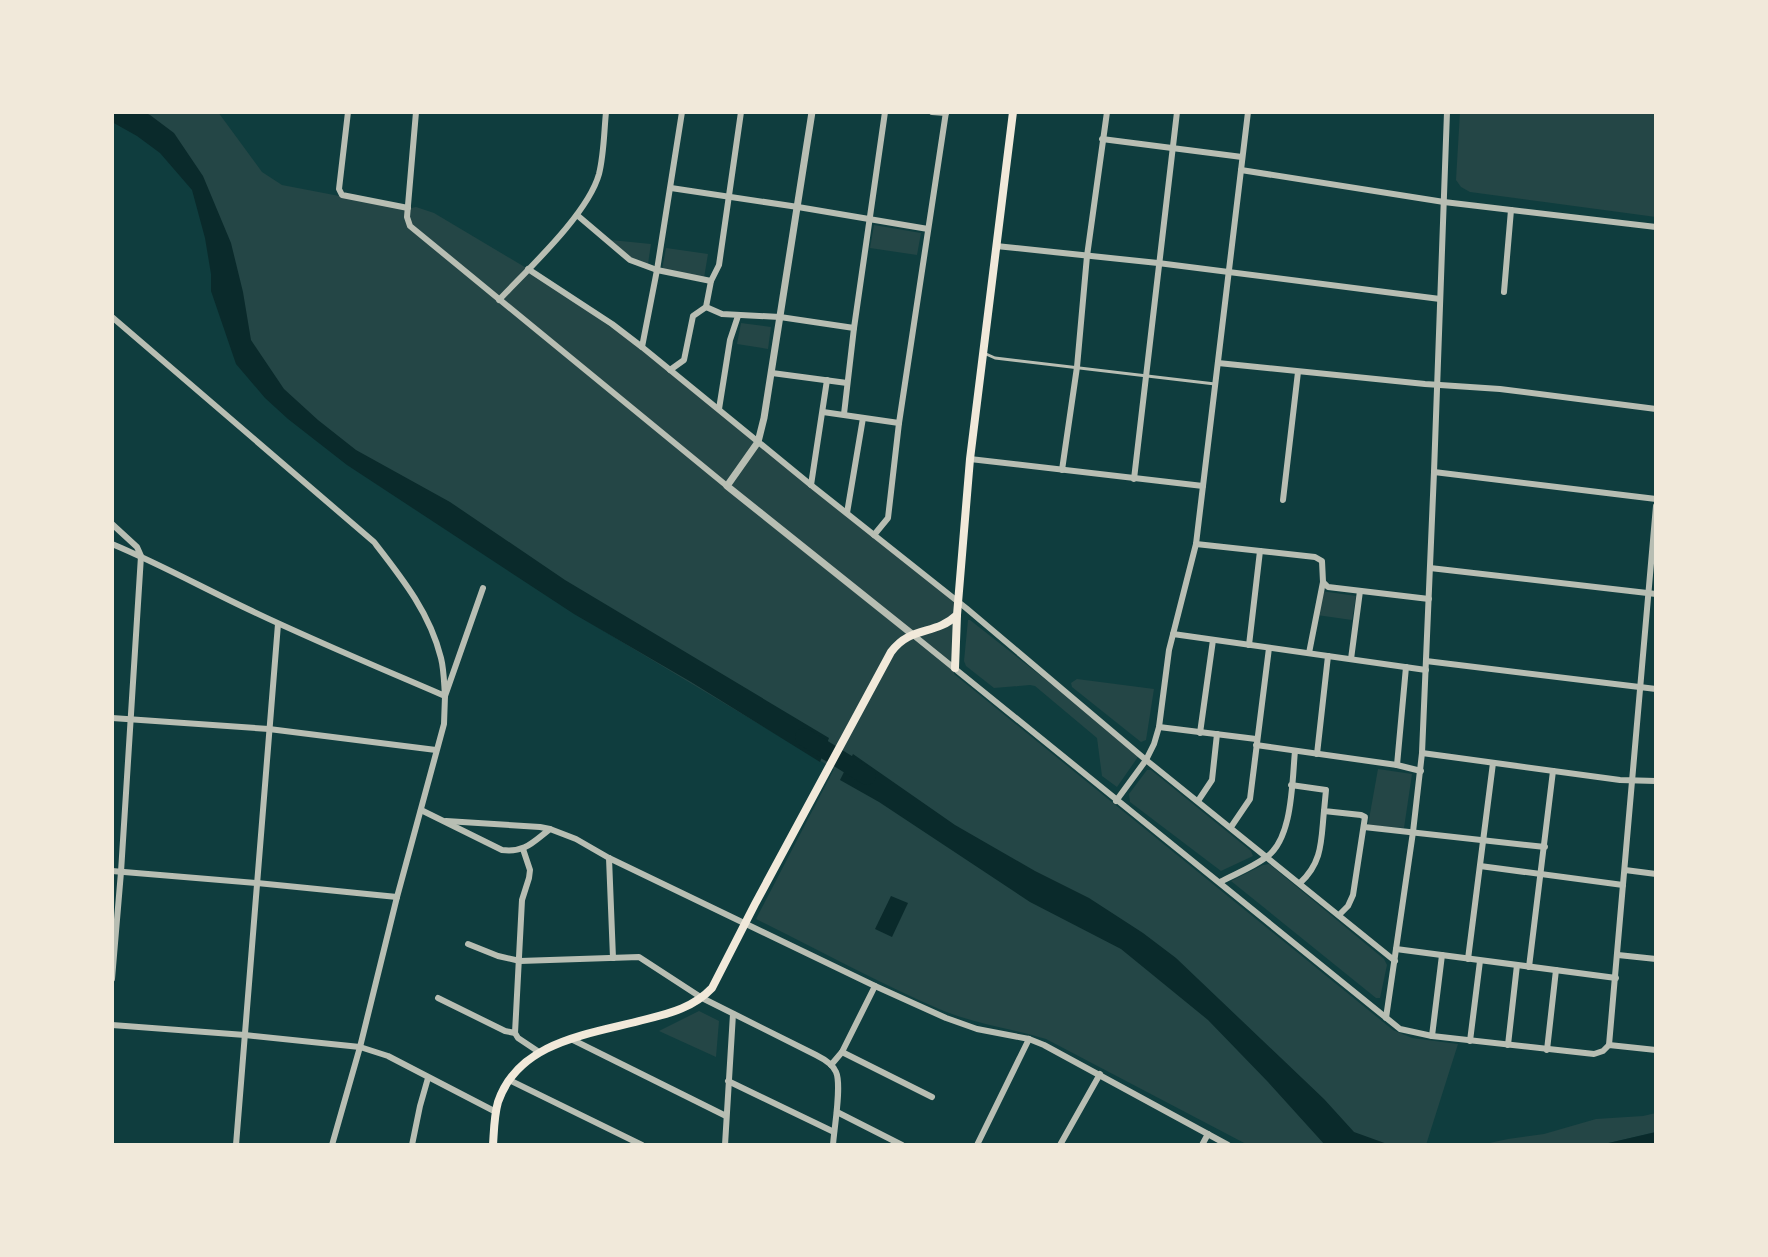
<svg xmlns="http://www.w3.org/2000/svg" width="1768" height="1257" font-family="'DejaVu Sans',sans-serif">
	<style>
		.green { fill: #244646 }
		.water { fill: #0a2a2b }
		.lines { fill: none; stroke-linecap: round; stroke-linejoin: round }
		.river { stroke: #0a2a2b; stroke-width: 18 }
		.service { stroke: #b8beb3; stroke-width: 3 }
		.minor { stroke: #b8beb3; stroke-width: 6 }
		.tertiary { stroke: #b8beb3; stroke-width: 7 }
		.secondary { stroke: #f1e9da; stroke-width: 8 }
	</style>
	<rect width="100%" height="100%" fill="#0f3d3e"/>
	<g class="green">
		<path d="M112,112H218L262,172L282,185L407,209L416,207L434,213L528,269L639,347L956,603L954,674L1393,1030L1412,1038L1458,1044L1426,1145H1248L1046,1039C1010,1028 974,1024 939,1009C877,982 817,949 756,919L834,769L587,621L465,537L378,485L312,436L272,400L188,174Z"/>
		<polygon points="1460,112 1656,112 1656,217 1470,192 1461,187 1456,180"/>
		<polygon points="874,225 921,233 917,255 870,248"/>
		<polygon points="611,240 651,244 648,264 626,256"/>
		<polygon points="666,248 708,254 704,278 662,270"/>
		<polygon points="741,323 771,327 768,349 737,344"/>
		<polygon points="1321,591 1356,596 1352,620 1317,615"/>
		<polygon points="968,620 970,620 1140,754 1117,787 1102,776 1097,738 1035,686 1030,685 994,688 966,666 964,661"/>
		<polygon points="1077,679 1154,689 1146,740 1141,742 1072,687 1071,683"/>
		<polygon points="1378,769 1412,774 1404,828 1368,825"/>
		<polygon points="1147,770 1151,770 1251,851 1253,856 1221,871 1130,802 1129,794"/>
		<polygon points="1269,864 1384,959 1387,965 1380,998 1376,998 1231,881 1263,865"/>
		<polygon points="699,1011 719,1021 716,1057 659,1031"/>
		<polygon points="1656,1113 1656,1132 1600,1145 1480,1145 1508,1139 1544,1134 1596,1119 1643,1116"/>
	</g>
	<g class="water">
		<polygon points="112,112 144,112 150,115 174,133 203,176 231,243 243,292 251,340 284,389 318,420 356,450 450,502 565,580 829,738 820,762 691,682 574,614 347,465 288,419 265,398 236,364 211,291 211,274 205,238 192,190 160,153 137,136 112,122"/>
		<polygon points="853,754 955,825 1035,871 1089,898 1143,933 1176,958 1324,1099 1354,1132 1390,1145 1325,1145 1268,1082 1208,1020 1121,949 1030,902 879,802 840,780"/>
		<polygon points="891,896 908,903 892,937 875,929"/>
		<polygon points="1656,1132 1656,1145 1600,1145"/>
	</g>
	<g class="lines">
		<polyline class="river" points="804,737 867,776"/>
		<polyline class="service" points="986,354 995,358 1215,384"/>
		<g class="minor">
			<polyline points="348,112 339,189 342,195 408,208"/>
			<polyline points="416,112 407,217 410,226 727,486"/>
			<polyline points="932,112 946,113"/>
			<polyline points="1102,139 1242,157"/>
			<polyline points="1241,170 1444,202 1656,227"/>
			<polyline points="671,188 798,207 928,229"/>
			<polyline points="577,215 630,260 657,270 711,281"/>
			<polyline points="996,246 1158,263 1440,299"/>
			<polyline points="528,269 612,324 642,347 811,485 966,608 1146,760 1395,961"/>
			<polyline points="1504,292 1511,210"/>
			<path d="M499,300C528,269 588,214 599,174C604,154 604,132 606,112"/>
			<polyline points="706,307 722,314 780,317 854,328"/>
			<path d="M112,317L374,542C402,578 430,613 441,658C444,670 444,683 445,696C380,668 315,641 252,611C205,589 160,564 112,544"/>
			<polyline points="642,347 657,270 682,112"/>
			<polyline points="1218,363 1425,384 1500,389 1656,409"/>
			<polyline points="670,370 684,360 693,316 706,307 711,281 719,265 741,112"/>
			<polyline points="772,373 847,383"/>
			<polyline points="719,409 730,340 738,316"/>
			<polyline points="823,412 899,423"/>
			<polyline points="844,414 854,328 885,112"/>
			<polyline points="970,459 1203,486"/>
			<polyline points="1062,470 1077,367 1087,256 1107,112"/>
			<polyline points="1434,472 1656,499"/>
			<polyline points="1134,479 1177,112"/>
			<polyline points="811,485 827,380"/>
			<polyline points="1283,500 1298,372"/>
			<polyline points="847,513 863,418"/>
			<polyline points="112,524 137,547 141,556 121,872 112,979"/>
			<polyline points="874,535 888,518 899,423 946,112"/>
			<polyline points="1196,544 1315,557 1322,561 1323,582 1328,587 1429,599"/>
			<polyline points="1430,568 1656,594"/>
			<polyline points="912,634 1400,1029 1432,1036 1594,1054 1603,1051 1609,1045 1656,1050"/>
			<polyline points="1173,634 1426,670"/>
			<polyline points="1249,645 1260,551"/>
			<polyline points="1309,653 1323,582"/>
			<polyline points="1351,659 1360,591"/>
			<polyline points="1426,661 1656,689"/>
			<polyline points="112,718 269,729 436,750"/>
			<polyline points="1159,727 1256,739"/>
			<polyline points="1200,733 1213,640"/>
			<polyline points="1256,745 1397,765 1421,771"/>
			<polyline points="1422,753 1620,780 1656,781"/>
			<polyline points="1317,754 1328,656"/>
			<polyline points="1397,765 1406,667"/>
			<polyline points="1291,785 1326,790 1324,811 1361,815 1365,817 1353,895 1348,906 1339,915"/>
			<polyline points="1116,801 1146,760 1154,744 1159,727 1169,650 1196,544 1248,112"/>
			<polyline points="1198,801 1212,780 1217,734"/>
			<path d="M421,810L502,850C525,853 533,842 550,829L576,839L609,858L875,986L946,1018L977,1029L1029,1039L1044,1045L1228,1145"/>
			<polyline points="446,821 540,827 550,829"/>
			<polyline points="1231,827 1250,799 1269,648"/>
			<polyline points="1364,827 1545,847"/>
			<polyline points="523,849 530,870 529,878 522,900 515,1033 518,1038 539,1052"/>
			<polyline points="609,858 613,958"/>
			<polyline points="1480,866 1623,885"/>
			<polyline points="1625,870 1656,874"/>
			<polyline points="112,871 257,883 397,897"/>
			<path d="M1220,882C1235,874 1251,868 1265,858C1293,841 1292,781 1295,751"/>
			<path d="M1300,883C1323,862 1321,840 1324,811"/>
			<path d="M468,944L498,956L520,961L639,957L702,998L816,1055C824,1059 833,1064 836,1072C842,1085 834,1129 833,1145"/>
			<polyline points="1396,949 1616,978"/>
			<polyline points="1618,955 1656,959"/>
			<polyline points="1468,959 1493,763"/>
			<polyline points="1529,967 1553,771"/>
			<polyline points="438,998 505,1031 515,1033"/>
			<polyline points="1386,1018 1413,832 1422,753 1434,472 1447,112"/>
			<polyline points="112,1025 245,1035 360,1047 388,1056 496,1112"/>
			<polyline points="1432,1036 1442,955"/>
			<polyline points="571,1039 726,1116"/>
			<polyline points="1470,1041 1480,961"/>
			<polyline points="1508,1045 1517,965"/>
			<polyline points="1609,1045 1656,506"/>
			<polyline points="1547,1050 1556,970"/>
			<polyline points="842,1052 932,1097"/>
			<polyline points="831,1065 842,1052 875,986"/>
			<polyline points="509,1080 642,1145"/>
			<polyline points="728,1081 834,1132"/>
			<polyline points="837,1112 902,1145"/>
			<polyline points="236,1145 278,624"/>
			<polyline points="332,1145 360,1047 397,897 444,724 445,696 483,588"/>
			<polyline points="412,1145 420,1106 428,1078"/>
			<polyline points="725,1145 733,1014"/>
			<polyline points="977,1145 1029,1039"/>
			<polyline points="1060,1145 1100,1074"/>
			<polyline points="1202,1145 1208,1134"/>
		</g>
		<polyline class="tertiary" points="812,112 764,418 758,442 727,486 912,634"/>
		<g class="secondary">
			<polyline points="955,668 957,615"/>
			<path d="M493,1145C494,1131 494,1116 498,1102C519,1040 592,1034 647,1019C671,1013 694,1007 712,988L755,904L891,652C911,625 935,636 957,615L970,459L1013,112"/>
		</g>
	</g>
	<rect width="1768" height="1257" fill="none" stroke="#f1e9da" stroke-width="228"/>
</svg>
